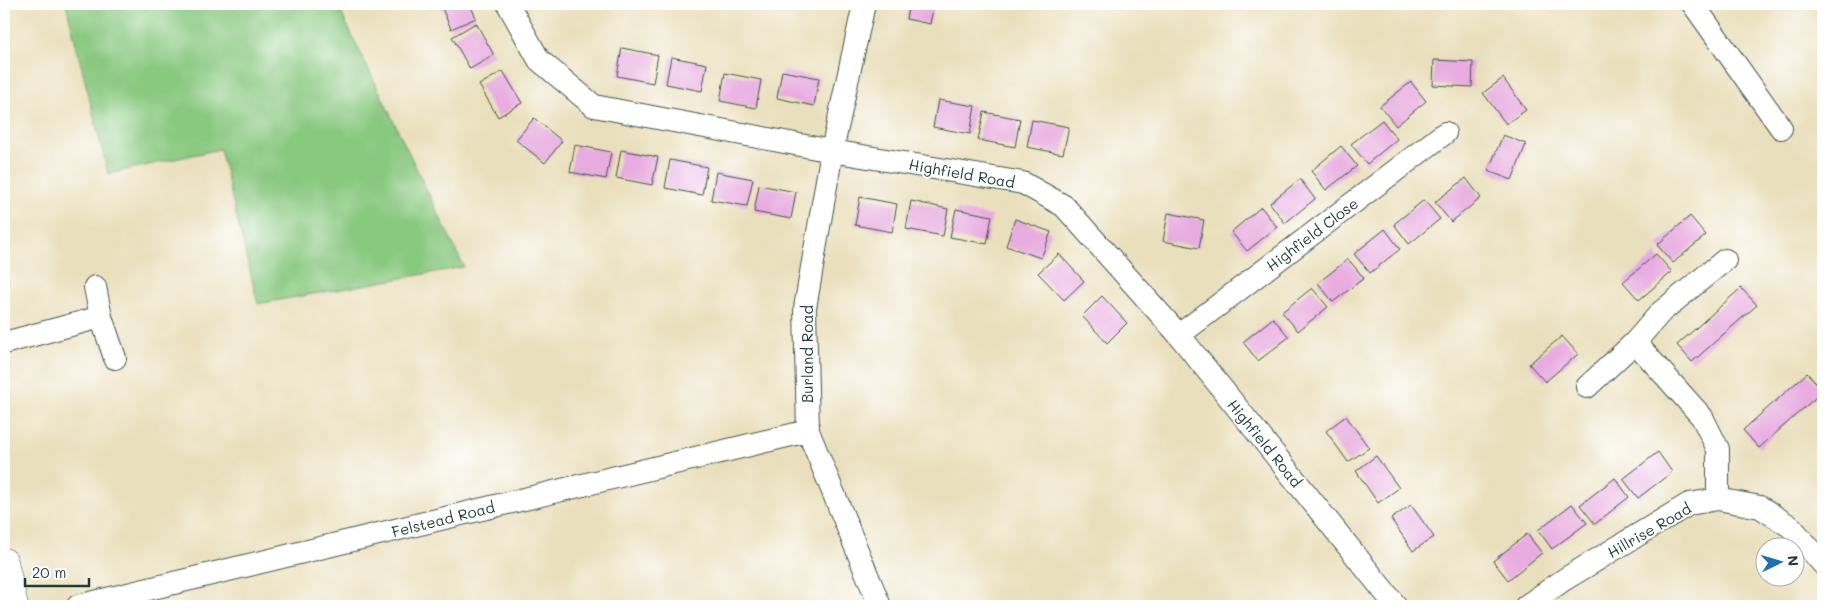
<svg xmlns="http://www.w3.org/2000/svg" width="1827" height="610" font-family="Mali,sans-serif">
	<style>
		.green { fill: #88c87f; stroke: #54825a }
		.building { fill: #e8ace0 }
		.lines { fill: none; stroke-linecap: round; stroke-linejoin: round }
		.minor-casing { stroke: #3d5548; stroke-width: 24 }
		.major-casing { stroke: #3d5548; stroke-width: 29 }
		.minor { stroke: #fff; stroke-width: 22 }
		.major { stroke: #fff; stroke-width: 28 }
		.labels { text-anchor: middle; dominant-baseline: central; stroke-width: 4; stroke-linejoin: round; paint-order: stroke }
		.street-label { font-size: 15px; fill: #1f3d34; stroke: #fff }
	</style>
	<rect width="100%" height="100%" fill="#fff"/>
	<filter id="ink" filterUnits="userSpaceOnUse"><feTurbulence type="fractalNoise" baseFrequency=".02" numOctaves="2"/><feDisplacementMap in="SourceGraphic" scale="10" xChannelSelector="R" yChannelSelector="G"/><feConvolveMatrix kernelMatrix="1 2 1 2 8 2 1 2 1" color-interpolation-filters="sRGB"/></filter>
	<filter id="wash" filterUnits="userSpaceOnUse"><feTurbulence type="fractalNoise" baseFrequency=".0096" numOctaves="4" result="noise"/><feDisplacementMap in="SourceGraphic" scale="20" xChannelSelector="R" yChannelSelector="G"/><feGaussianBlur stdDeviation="1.12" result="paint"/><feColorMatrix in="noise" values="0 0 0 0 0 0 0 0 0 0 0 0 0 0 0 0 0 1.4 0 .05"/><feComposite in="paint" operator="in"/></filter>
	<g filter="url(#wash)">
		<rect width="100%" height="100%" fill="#eadfbc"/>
		<polygon class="green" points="66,4 337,4 464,267 258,304 220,149 108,174"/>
		<g id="blocks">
			<g class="building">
				<polygon points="440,4 470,4 476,18 451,29"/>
				<polygon points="909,4 934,4 930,24 906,19"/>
				<polygon points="476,23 494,55 470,69 452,37"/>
				<polygon points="622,48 658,55 653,83 617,76"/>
				<polygon points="671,57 707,64 702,91 666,84"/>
				<polygon points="1434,60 1473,62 1472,87 1433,85"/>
				<polygon points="503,71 522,103 498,117 479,85"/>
				<polygon points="782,71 819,78 814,106 777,98"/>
				<polygon points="725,73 761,80 756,108 720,101"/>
				<polygon points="1503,78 1526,110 1506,124 1483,93"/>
				<polygon points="1411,82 1426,101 1396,126 1380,106"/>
				<polygon points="938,100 975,106 970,134 933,127"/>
				<polygon points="984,112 1020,119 1015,147 978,140"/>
				<polygon points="534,118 562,141 545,163 516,140"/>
				<polygon points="1032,120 1069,127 1063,154 1027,147"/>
				<polygon points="1382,120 1397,139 1367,164 1351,144"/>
				<polygon points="1503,135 1526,144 1512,180 1488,171"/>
				<polygon points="575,145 611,152 606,179 570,172"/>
				<polygon points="1341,146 1357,166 1326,190 1311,171"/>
				<polygon points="621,150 658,157 652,185 616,178"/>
				<polygon points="670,160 707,167 702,195 665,188"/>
				<polygon points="716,172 753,179 747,206 711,200"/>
				<polygon points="1466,178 1481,198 1451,222 1435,202"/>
				<polygon points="1300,179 1315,199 1285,223 1270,203"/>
				<polygon points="759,185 796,192 791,219 754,212"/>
				<polygon points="860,197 897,204 892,232 855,225"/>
				<polygon points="1424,200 1440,219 1409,244 1394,224"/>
				<polygon points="911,201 948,209 943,236 906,229"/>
				<polygon points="1261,207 1277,227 1247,251 1231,232"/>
				<polygon points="956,209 992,216 987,244 950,237"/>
				<polygon points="1168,213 1204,220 1199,248 1163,241"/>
				<polygon points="1690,216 1706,235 1673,263 1657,245"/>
				<polygon points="1015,219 1051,232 1041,258 1006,246"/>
				<polygon points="1385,229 1400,249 1370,273 1354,254"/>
				<polygon points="1059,254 1084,281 1064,300 1038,273"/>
				<polygon points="1656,254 1672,272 1639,300 1623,282"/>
				<polygon points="1348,259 1364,278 1333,302 1318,283"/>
				<polygon points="1312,288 1328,307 1298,331 1282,312"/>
				<polygon points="1741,288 1757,305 1692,362 1677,345"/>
				<polygon points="1102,296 1127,323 1107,343 1082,316"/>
				<polygon points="1273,318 1289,337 1258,361 1243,342"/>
				<polygon points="1562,336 1578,354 1545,382 1529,364"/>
				<polygon points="1807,373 1823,391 1759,448 1743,430"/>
				<polygon points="1346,416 1369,448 1348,462 1326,431"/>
				<polygon points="1658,452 1672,472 1638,498 1623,479"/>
				<polygon points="1376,456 1399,488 1378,503 1356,471"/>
				<polygon points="1615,478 1629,497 1595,524 1580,505"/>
				<polygon points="1572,504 1587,523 1552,549 1538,530"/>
				<polygon points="1411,505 1434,537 1413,551 1391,519"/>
				<polygon points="1527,534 1542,553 1508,580 1493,561"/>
			</g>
		</g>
	</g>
	<g filter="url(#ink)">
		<use href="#blocks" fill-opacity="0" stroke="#3d5548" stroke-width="1"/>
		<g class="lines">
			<g class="minor-casing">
				<g id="minor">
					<polyline points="508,4 539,60 594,106 832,151 1023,183 1064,206 1179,335 1396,606"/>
					<polyline points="864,4 832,151 805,308 808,431 880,606"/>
					<polyline points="1693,4 1781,128"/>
					<polyline points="95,287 101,317 115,358"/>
					<polyline points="1179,335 1445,133"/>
					<polyline points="1635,342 1702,417 1718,449 1718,499"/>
					<polyline points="4,343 101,317"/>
					<polyline points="1587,387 1635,342 1661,312 1725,260"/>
					<polyline points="78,606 808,431"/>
					<polyline points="1526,606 1565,579 1689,504 1718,499 1760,507 1791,527 1823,564"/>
				</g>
			</g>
			<g class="major-casing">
				<polyline id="major" points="4,562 14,606"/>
			</g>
			<use href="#minor" class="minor"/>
			<use href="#major" class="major"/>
		</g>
	</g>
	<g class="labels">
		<g class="street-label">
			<text transform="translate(962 173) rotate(10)">Highfield Road</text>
			<text transform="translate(1312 234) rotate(-37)">Highfield Close</text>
			<text transform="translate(807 354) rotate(-90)">Burland Road</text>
			<text transform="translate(1265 443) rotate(51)">Highfield Road</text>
			<text transform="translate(443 519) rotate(-14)">Felstead Road</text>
			<text transform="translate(1649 530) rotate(-30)">Hillrise Road</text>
		</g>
	</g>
	<rect width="1827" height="610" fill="none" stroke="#fff" stroke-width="20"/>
	<g transform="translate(1780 562) rotate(85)"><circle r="24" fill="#ffffff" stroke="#a5b1ae"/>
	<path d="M0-4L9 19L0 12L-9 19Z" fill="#1f6fb2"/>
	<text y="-8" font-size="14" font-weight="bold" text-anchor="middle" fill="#1f3d34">N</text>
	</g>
	<path d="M25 578v8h64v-8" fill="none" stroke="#1f3d34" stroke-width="2.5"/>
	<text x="32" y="578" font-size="15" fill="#1f3d34" stroke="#ffffff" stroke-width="4" paint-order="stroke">20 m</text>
</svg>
